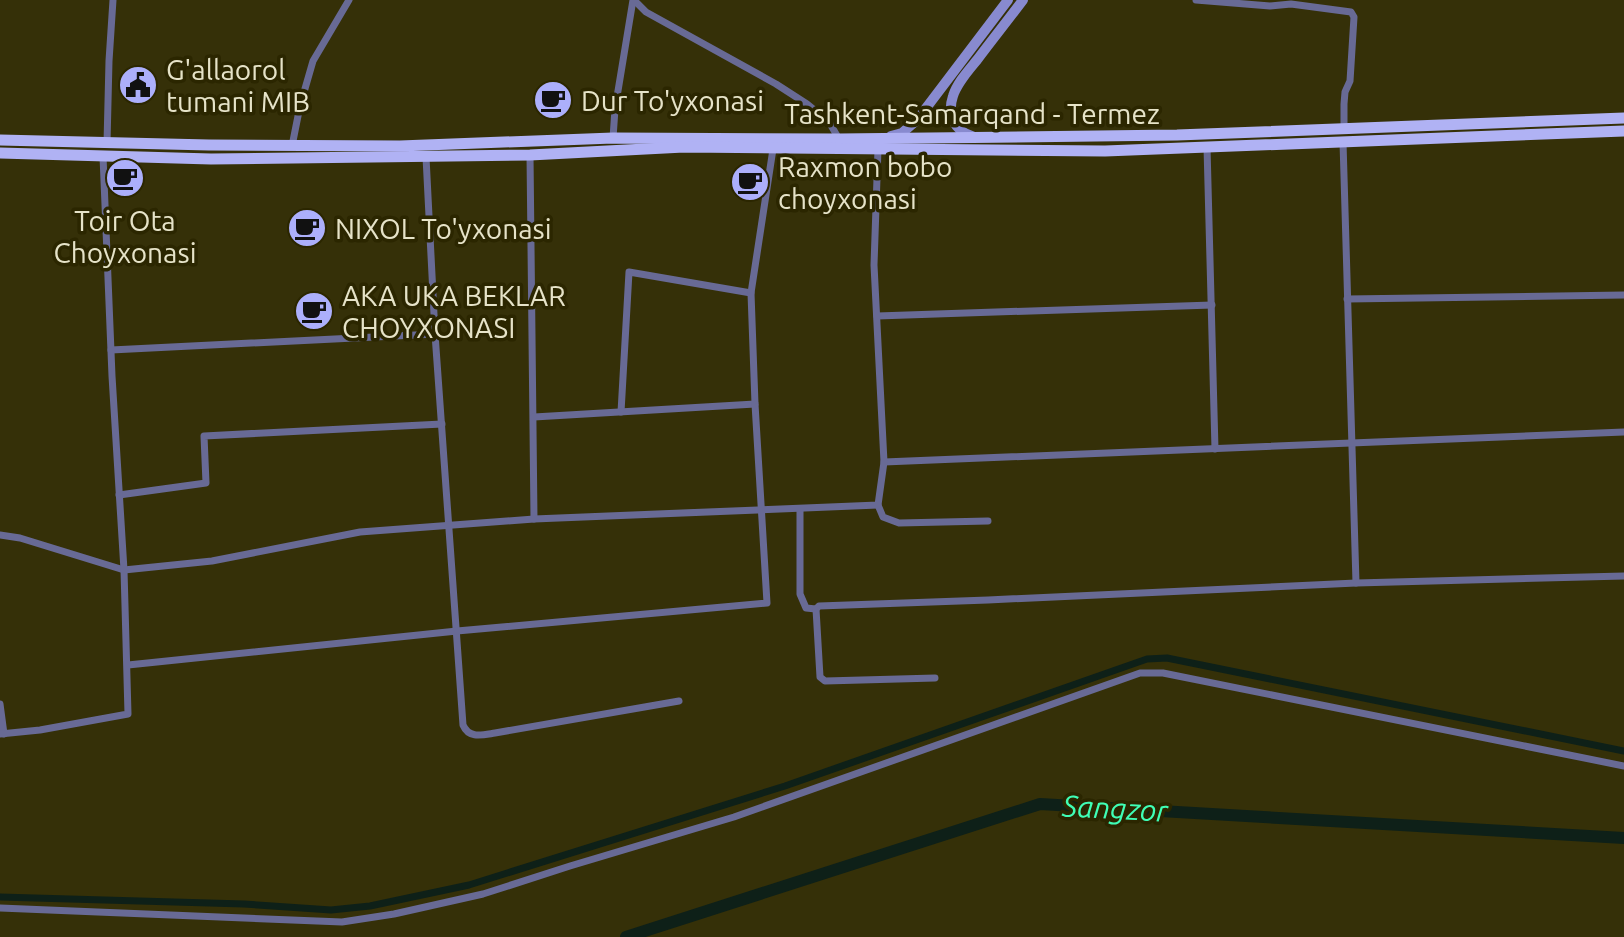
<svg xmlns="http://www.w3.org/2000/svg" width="1624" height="937" font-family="Ubuntu,sans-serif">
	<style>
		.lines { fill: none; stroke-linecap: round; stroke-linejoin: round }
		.canal { stroke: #0e2018; stroke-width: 7 }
		.river { stroke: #0e2018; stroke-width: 12 }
		.minor { stroke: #686a95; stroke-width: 7 }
		.secondary { stroke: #888acf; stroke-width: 10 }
		.trunk { stroke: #b0b2f4; stroke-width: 11 }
		.labels { text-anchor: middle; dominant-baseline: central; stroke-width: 7; stroke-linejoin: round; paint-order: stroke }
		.poi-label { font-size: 28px; fill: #e6e3c8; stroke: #2b2600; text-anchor: start }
		.street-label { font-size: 28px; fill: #e6e3c8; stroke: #2b2600 }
		.water-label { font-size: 30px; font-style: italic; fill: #3ffeb5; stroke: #2b2600 }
	</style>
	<rect width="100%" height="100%" fill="#353008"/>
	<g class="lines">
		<polyline class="canal" points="0,897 244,904 331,910 370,906 469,885 785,786 1147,659 1167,658 1624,751"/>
		<polyline class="river" points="626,937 1040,804 1624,838"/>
		<g class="minor">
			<polyline points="634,0 646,12 776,84 807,104 829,122 839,139"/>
			<polyline points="1196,0 1270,6 1291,4 1351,12 1354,17 1350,81 1345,92 1344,104 1344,129"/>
			<polyline points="613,138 615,109 633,0"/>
			<polyline points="1343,142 1356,583"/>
			<polyline points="107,143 109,61 113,0"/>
			<polyline points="292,146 300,106 313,61 349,0"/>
			<polyline points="1207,147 1215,449"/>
			<polyline points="530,155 534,519"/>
			<path d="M426,157L435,334L463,725C469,739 482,735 495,733L679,701"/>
			<polyline points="1347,299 1624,295"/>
			<polyline points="877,316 1212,305"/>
			<polyline points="111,350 435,334"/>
			<polyline points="621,412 629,272 751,293"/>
			<polyline points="534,417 755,404"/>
			<polyline points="884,462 1624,432"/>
			<polyline points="119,495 206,483 204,436 442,424"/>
			<polyline points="878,505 883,517 899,523 988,521"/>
			<polyline points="800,509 800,594 806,608 816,609"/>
			<polyline points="0,535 20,538 124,570 212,561 360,532 534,519 878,505 884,462 874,265 878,149"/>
			<polyline points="128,665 457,631 767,603 755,404 751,293 773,149"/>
			<polyline points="935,678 825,681 820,677 816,609 819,606 988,600 1356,583 1624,576"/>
			<polyline points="0,704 4,734"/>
			<polyline points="0,734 40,730 128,714 124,570 112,376 103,156"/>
			<polyline points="0,908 342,922 394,914 483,894 570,866 734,817 1140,673 1163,673 1624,766"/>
		</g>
		<g class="secondary">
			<polyline points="891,136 902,133 917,120 1008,0"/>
			<path d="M972,136C954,131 947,114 953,96C957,83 968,71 977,60C992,40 1008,20 1023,0"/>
		</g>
		<g class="trunk">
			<polyline points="0,140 209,145 400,146 613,138 839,139 1177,135 1624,118"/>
			<polyline points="0,153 211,159 530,155 684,147 1105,151 1624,131"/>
		</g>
	</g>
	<defs>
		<g id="civic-disc" transform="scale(2)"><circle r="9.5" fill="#acaffb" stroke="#2b2600"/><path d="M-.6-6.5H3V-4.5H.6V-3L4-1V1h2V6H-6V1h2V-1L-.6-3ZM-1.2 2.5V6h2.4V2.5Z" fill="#111"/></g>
		<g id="cafe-disc" transform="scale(2)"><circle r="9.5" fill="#acaffb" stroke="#2b2600"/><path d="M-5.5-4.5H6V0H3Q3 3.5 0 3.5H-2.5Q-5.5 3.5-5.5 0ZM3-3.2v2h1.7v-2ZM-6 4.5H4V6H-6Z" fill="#111"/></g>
	</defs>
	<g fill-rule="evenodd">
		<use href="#civic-disc" x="138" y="85"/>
		<use href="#cafe-disc" x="553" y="100"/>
		<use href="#cafe-disc" x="125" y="178"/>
		<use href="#cafe-disc" x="750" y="182"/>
		<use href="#cafe-disc" x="307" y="228"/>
		<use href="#cafe-disc" x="314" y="311"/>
	</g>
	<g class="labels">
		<g class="poi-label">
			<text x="166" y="69">G'allaorol<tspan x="166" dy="32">tumani MIB</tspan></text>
			<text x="581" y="100">Dur To'yxonasi</text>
			<text x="778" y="166">Raxmon bobo<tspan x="778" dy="32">choyxonasi</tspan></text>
			<text x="125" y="220" text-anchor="middle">Toir Ota<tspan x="125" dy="32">Choyxonasi</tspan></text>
			<text x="335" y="228">NIXOL To'yxonasi</text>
			<text x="342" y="295">AKA UKA BEKLAR<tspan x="342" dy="32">CHOYXONASI</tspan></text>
		</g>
		<g class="street-label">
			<text x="972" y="113">Tashkent-Samarqand - Termez</text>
		</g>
		<g class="water-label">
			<text transform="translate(1115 808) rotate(3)">Sangzor</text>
		</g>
	</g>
</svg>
